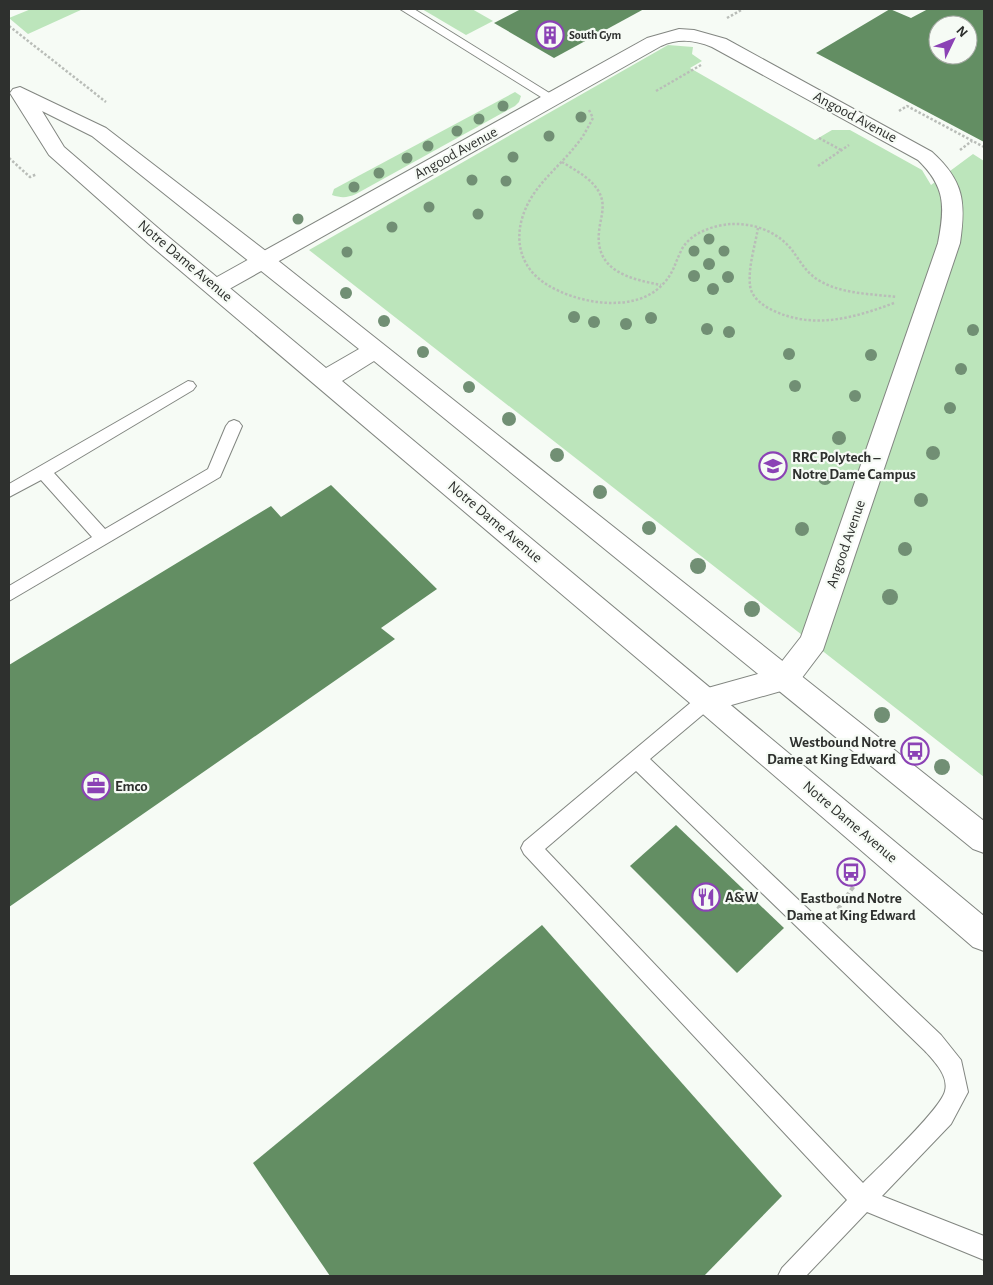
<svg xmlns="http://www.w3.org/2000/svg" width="993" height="1285" font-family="'Alegreya Sans',sans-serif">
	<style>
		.green { fill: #bce5bb }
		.building { fill: #638e63; fill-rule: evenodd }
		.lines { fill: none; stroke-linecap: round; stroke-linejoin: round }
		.lane-casing { stroke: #828681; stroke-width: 2 }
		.street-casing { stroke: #828681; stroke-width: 2 }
		.secondary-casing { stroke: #828681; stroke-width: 2 }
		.path-far1 { stroke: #b9bdb8; stroke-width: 2.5; stroke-dasharray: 2.5 2; stroke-linecap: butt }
		.path { stroke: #b9bdb8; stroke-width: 4; stroke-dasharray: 4.5 3; stroke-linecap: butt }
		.lane { fill: #fff; fill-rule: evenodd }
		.street { fill: #fff; fill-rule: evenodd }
		.secondary { fill: #fff; fill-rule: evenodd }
		.tree { fill: #718f74 }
		.labels { text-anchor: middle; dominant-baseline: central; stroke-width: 4.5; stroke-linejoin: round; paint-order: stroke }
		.far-poi-label { font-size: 12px; font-weight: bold; fill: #2e302e; stroke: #f6fbf5; text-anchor: start }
		.street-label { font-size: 15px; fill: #2e302e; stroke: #f6fbf5 }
		.poi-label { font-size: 15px; font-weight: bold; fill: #2e302e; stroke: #f6fbf5; text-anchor: start }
	</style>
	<rect width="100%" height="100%" fill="#f6fbf5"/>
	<g class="green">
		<polygon points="31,9 83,9 28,34 9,18"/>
		<polygon points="422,9 472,9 493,21 466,35"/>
		<polygon points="668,45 693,47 692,54 702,61 690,68 815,140 832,130 850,130 922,170 931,185 973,154 984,161 984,777 309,250"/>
		<path d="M515,92L521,96L519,102L515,106L356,194C347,198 341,198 332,195L334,189Z"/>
	</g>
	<g class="building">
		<polygon points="521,9 644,9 554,58 494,23"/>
		<path d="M890,9L911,18L928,9H984V142L816,53ZM938,25H968V55H938Z"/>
		<polygon points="331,485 437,589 381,628 395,639 9,907 9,665 271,506 281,517"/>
		<polygon points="676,825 784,928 737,973 630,866"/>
		<polygon points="542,925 782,1196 704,1276 330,1276 253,1163"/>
	</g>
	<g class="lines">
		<g class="lane-casing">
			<g id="lane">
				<polygon points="400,9 414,9 559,99 557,102 549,102"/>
				<polygon points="188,381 193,382 196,386 193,390 54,473 105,529 208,469 226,426 229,422 234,420 239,422 242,426 220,477 9,601 9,586 92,537 41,480 9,497 9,484"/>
				<path d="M707,692L713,694L716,700L713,706L650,759L941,1035L961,1060L968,1092L951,1124L882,1196L984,1236V1260L867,1212L806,1276H778L782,1268L847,1200L524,854L521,848L524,842L701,694ZM636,771L925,1051C934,1061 949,1076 945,1091C941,1109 879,1167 863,1183L545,849Z"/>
			</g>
		</g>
		<g class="street-casing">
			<path id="street" d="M679,29L694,30L726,39L932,152C964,181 966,202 960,243L823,650L795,687L707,712L697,709L693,700L697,691L776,669L801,637L938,243C945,207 946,187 918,160L712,47C694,40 679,38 661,46L224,292L216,295L208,292L205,287L208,282L647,38Z"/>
		</g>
		<g class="secondary-casing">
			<path id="secondary" d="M20,87L106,128L271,255L984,821V853L973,849L374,361L342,381L984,916V951L973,947L697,709L149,244L49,155L10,93L13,89ZM42,111L92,136L359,349L326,368L165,234L64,147Z"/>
		</g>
		<g class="path-far1">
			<polyline points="727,18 743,9"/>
			<polyline points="9,26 106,102"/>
			<polyline points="656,91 701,65"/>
			<path d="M589,110L593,118C588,127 584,136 577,144C564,161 547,175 535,192C513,223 512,262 546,284C577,304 636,314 663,284C673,274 675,263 681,251C689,233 714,225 732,224C754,223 778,232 792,250C800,261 807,274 820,281C842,294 872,294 897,297"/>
			<polyline points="899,111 907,106 984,147"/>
			<polyline points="819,138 841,150"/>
			<polyline points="960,150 972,141"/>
			<polyline points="9,158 30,177 37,174"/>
			<path d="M562,162C575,170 593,179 600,194C606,207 600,219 599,232C595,271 630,279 661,285"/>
			<polyline points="818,166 849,145"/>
			<path d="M758,228C755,246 748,267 750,285C751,297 762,305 772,310C813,330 854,318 894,303"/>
		</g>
		<polyline class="path" points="838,909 860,877"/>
		<use href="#lane" class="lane"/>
		<use href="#street" class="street"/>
		<use href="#secondary" class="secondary"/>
	</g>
	<g class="tree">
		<circle cx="503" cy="106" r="5.5"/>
		<circle cx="581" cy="117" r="5.5"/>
		<circle cx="479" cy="119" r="5.5"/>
		<circle cx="457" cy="131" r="5.5"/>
		<circle cx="549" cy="136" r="5.5"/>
		<circle cx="428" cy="146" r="5.5"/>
		<circle cx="513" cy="157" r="5.5"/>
		<circle cx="407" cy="158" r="5.5"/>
		<circle cx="379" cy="173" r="5.5"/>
		<circle cx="472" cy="180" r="5.5"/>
		<circle cx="506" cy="181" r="5.5"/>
		<circle cx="354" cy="187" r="5.5"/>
		<circle cx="429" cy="207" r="5.5"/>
		<circle cx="478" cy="214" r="5.5"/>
		<circle cx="298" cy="219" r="5.5"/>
		<circle cx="392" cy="227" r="5.5"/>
		<circle cx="709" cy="239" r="5.5"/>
		<circle cx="694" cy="251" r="5.5"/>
		<circle cx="724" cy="251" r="5.5"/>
		<circle cx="347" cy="252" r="5.5"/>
		<circle cx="709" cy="264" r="6"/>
		<circle cx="694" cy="276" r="6"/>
		<circle cx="728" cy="277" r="6"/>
		<circle cx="713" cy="289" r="6"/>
		<circle cx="346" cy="293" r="6"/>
		<circle cx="574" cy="317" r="6"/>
		<circle cx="651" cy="318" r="6"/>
		<circle cx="384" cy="321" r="6"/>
		<circle cx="594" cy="322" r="6"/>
		<circle cx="626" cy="324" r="6"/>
		<circle cx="707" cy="329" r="6"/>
		<circle cx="973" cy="330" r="6"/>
		<circle cx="729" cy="332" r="6"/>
		<circle cx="423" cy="352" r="6"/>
		<circle cx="789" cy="354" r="6"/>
		<circle cx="871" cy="355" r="6"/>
		<circle cx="961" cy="369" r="6"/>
		<circle cx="795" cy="386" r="6"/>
		<circle cx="469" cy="387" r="6"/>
		<circle cx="855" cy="396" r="6"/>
		<circle cx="950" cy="408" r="6"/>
		<circle cx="509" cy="419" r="7"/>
		<circle cx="839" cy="438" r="7"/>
		<circle cx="933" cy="453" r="7"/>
		<circle cx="557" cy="455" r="7"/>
		<circle cx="825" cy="478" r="7"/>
		<circle cx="600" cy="492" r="7"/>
		<circle cx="921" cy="500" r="7"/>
		<circle cx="649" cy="528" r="7"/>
		<circle cx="802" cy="529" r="7"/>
		<circle cx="905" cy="549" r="7"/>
		<circle cx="698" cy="566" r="8"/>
		<circle cx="890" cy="597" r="8"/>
		<circle cx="752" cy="609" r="8"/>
		<circle cx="882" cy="715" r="8"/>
		<circle cx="942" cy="767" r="8"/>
	</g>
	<defs>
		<g id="building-ring" transform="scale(1.4375)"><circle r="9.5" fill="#f6fbf5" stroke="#8b42b5" stroke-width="1.5"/><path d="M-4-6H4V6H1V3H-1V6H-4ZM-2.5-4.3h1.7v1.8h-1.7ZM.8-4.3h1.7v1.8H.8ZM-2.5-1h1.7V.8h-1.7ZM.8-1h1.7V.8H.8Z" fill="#8b42b5"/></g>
		<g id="university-ring" transform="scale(1.4375)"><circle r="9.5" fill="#f6fbf5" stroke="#8b42b5" stroke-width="1.5"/><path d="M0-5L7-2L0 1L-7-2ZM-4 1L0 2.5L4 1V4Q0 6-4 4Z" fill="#8b42b5"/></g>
		<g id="bus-ring" transform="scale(1.4375)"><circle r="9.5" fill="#f6fbf5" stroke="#8b42b5" stroke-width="1.5"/><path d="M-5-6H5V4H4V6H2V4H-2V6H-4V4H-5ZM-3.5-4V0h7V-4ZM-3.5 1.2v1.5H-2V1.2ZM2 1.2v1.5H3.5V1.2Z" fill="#8b42b5"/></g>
		<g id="office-ring" transform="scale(1.4375)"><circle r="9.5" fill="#f6fbf5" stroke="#8b42b5" stroke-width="1.5"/><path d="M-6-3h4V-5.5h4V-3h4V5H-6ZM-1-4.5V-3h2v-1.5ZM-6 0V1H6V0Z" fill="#8b42b5"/></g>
		<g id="restaurant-ring" transform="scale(1.4375)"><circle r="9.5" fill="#f6fbf5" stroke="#8b42b5" stroke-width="1.5"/><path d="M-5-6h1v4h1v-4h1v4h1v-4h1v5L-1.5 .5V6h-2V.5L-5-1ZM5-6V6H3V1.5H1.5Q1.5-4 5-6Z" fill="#8b42b5"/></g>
	</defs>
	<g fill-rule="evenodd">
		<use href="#building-ring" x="550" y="35"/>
		<use href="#university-ring" x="773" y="466"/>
		<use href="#bus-ring" x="915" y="751"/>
		<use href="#office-ring" x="96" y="786"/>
		<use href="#bus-ring" x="851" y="872"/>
		<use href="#restaurant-ring" x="706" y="897"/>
	</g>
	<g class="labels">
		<g class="far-poi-label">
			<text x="569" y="35">South Gym</text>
		</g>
		<g class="street-label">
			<text transform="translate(855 117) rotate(28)">Angood Avenue</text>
			<text transform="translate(456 153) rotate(-29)">Angood Avenue</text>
			<text transform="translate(185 261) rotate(40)">Notre Dame Avenue</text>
			<text transform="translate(495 522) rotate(40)">Notre Dame Avenue</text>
			<text transform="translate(846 544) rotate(-71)">Angood Avenue</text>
			<text transform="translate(850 822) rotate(40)">Notre Dame Avenue</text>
		</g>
		<g class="poi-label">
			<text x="792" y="457">RRC Polytech –<tspan x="792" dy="17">Notre Dame Campus</tspan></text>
			<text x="896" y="742" text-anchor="end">Westbound Notre<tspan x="896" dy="17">Dame at King Edward</tspan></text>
			<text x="115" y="786">Emco</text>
			<text x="725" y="897">A&amp;W</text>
			<text x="851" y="898" text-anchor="middle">Eastbound Notre<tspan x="851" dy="17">Dame at King Edward</tspan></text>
		</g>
	</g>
	<rect width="993" height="1285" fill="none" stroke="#2e302e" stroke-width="20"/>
	<g transform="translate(953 40) rotate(47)"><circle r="24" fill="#f6fbf5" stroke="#a6aaa5"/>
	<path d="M0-4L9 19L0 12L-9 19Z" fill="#8b42b5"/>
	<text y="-8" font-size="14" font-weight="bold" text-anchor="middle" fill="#2e302e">N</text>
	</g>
</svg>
